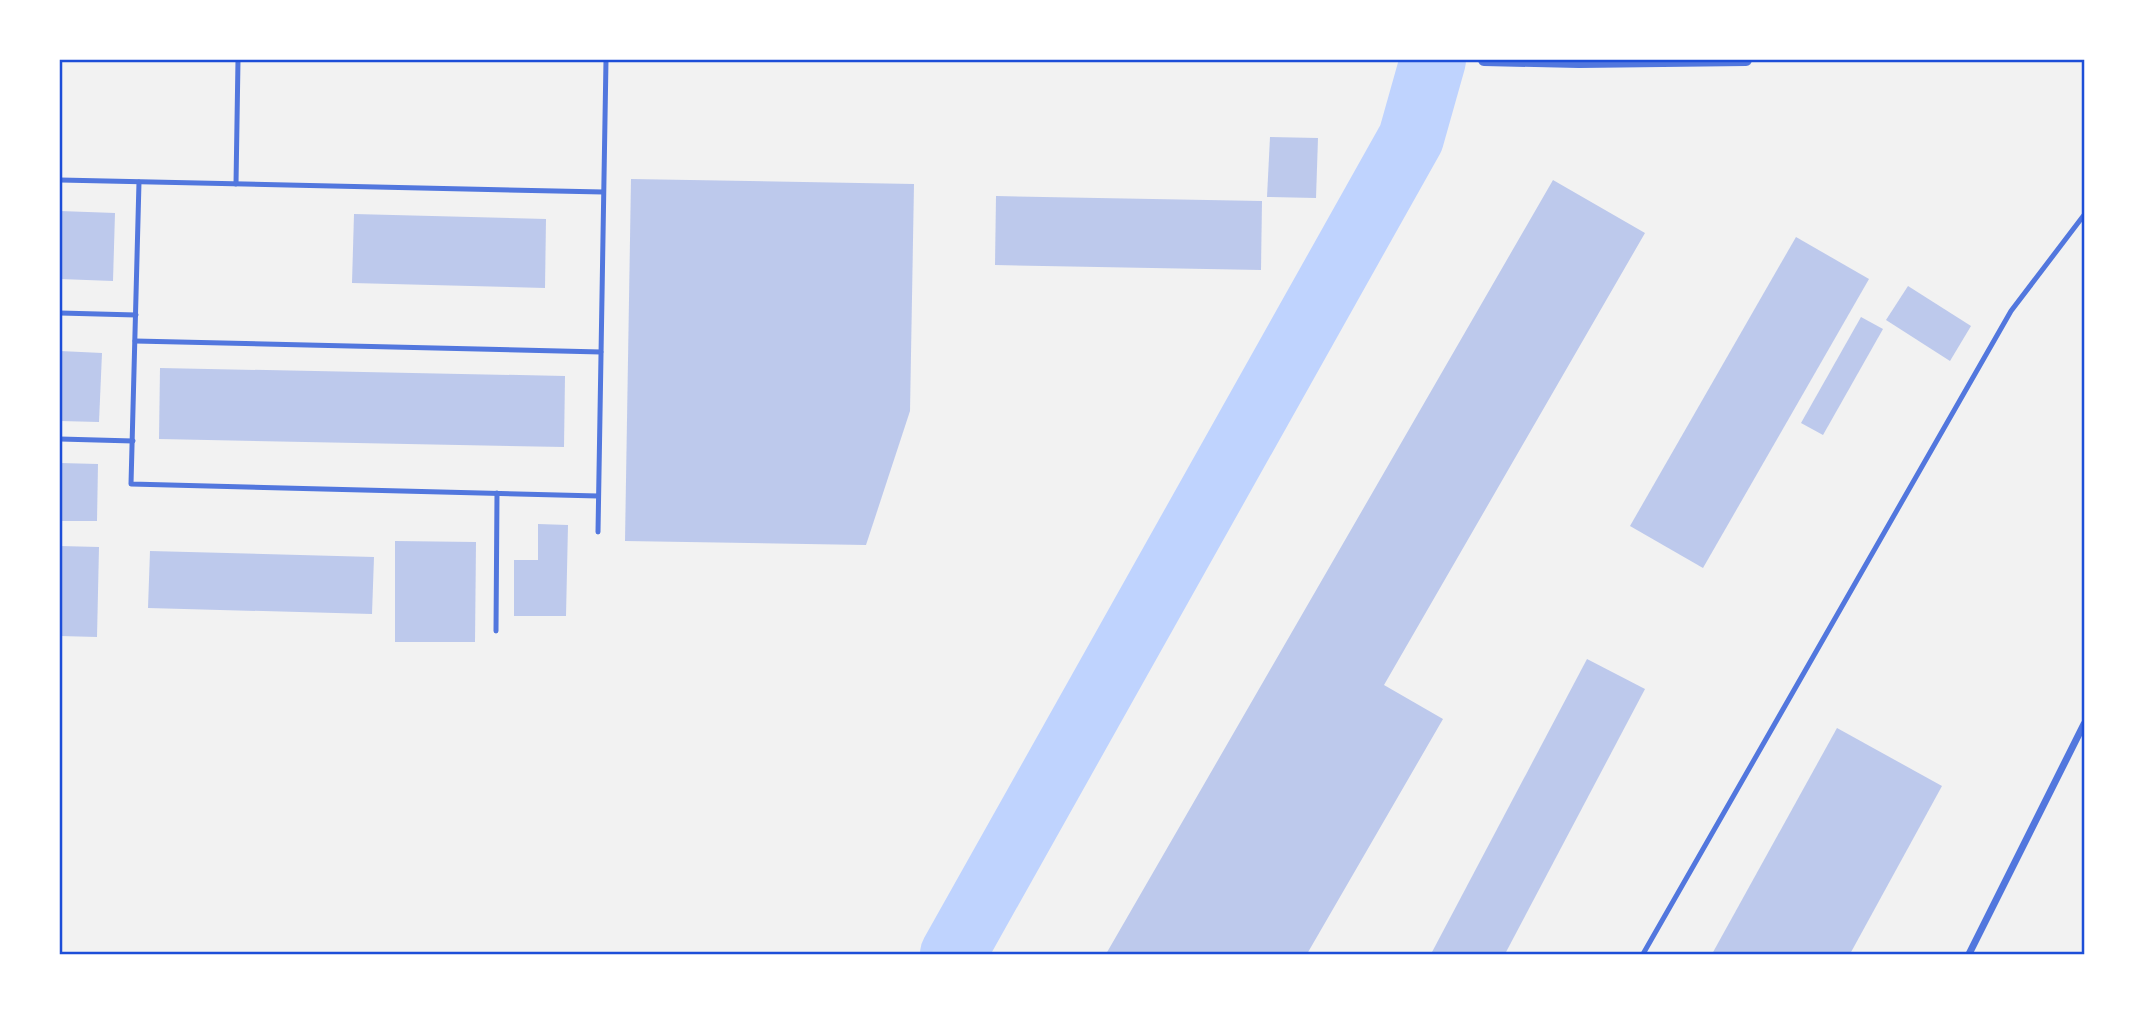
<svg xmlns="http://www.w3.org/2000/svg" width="2144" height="1014" font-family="Quicksand,sans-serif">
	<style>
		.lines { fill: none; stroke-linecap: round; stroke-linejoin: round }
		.river { stroke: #bfd3fe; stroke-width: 66 }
		.building { fill: #bdc9ec }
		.service { stroke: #5277de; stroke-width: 5 }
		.minor { stroke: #5277de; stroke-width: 7 }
		.tertiary { stroke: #5277de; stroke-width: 12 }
		.neatline { fill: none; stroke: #1d4ed8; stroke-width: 2.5 }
	</style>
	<rect width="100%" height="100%" fill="#f2f2f2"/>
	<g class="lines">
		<polyline class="river" points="953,954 1411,138 1433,60"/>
	</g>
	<g class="building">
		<polygon points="1270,137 1318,138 1316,198 1267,197"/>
		<polygon points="631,179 914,184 910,411 866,545 625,541"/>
		<polygon points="1553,180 1645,233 1384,685 1443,719 1307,954 1106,954"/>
		<polygon points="996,196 1262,201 1261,270 995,265"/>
		<polygon points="60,211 115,213 113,281 60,279"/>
		<polygon points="354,214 546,219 545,288 352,283"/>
		<polygon points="1796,237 1869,279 1703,568 1630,526"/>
		<polygon points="1908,286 1971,326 1950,361 1886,320"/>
		<polygon points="1861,317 1883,329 1823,435 1801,423"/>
		<polygon points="60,351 102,353 99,422 60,421"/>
		<polygon points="160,368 565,376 564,447 159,439"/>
		<polygon points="60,463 98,464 97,521 60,521"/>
		<polygon points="538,524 568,525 566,616 514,616 514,560 538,560"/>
		<polygon points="395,541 476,542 475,642 395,642"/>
		<polygon points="60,546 99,547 97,637 60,636"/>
		<polygon points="150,551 374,557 372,614 148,608"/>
		<polygon points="1587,659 1645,689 1505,954 1431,954"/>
		<polygon points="1837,728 1942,786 1850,954 1712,954"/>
	</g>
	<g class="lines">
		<g class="service">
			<polyline points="60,180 603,192"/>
			<polyline points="139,182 131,484 598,496"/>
			<polyline points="236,184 238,60"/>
			<polyline points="60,313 136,315"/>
			<polyline points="135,341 601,352"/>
			<polyline points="60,439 133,441"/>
			<polyline points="598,532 606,60"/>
			<polyline points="496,631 497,493"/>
			<polyline points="1643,954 2011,311 2084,215"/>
		</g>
		<polyline class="minor" points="1969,954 2084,724"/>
		<polyline class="tertiary" points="1484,60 1579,62 1746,60"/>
	</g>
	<rect width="2144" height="1014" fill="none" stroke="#ffffff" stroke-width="122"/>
	<rect x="61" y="61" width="2022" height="892" class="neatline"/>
</svg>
